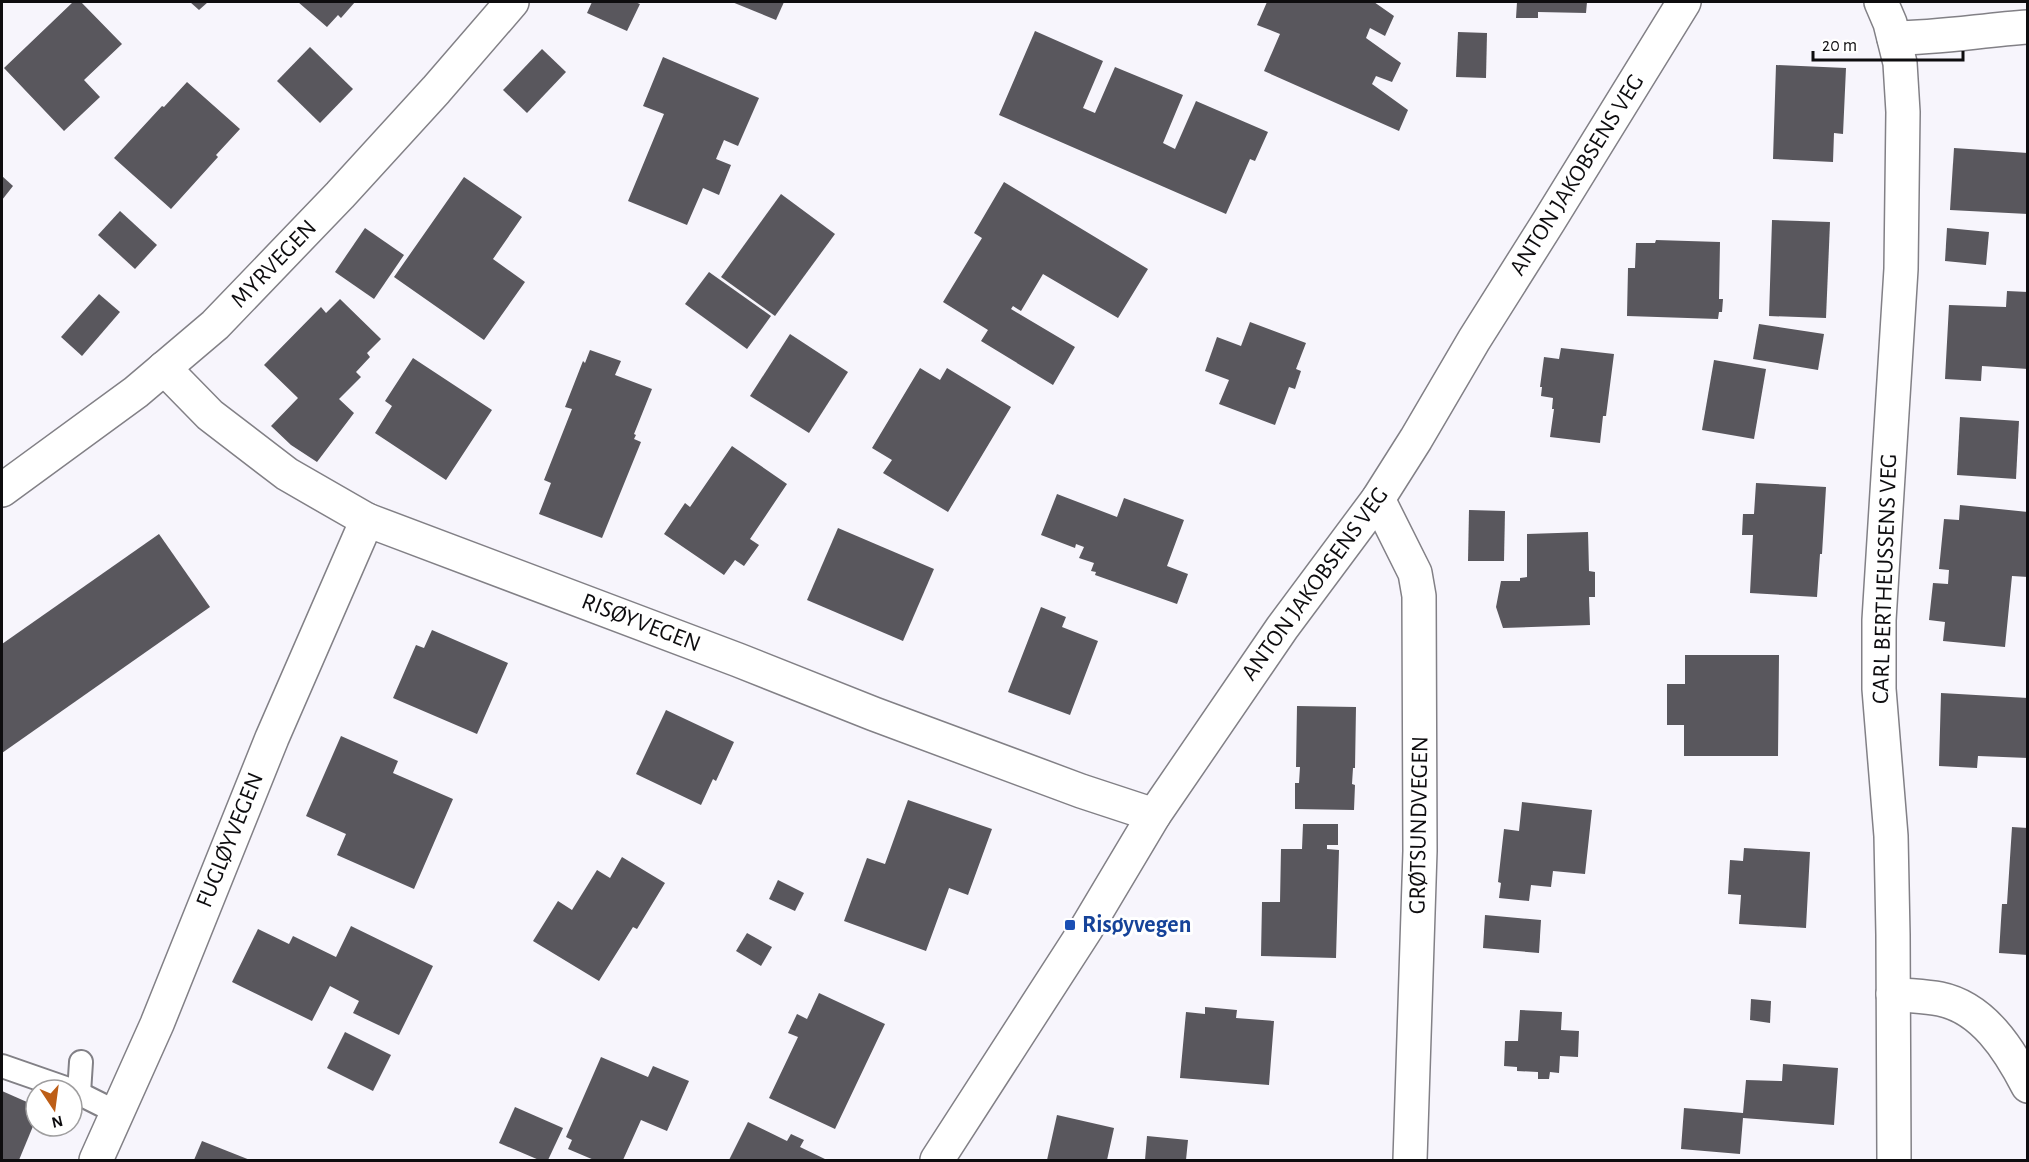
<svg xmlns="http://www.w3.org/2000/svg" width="2029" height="1162" font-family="'Alegreya Sans',sans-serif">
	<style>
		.building { fill: #59575d }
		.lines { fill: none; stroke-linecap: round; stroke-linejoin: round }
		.service-casing { stroke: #828086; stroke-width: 26 }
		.minor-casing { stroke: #828086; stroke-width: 36 }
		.tertiary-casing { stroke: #828086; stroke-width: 36 }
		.service { stroke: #fff; stroke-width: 22 }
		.minor { stroke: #fff; stroke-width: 33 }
		.tertiary { stroke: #fff; stroke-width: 33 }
		.transit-dot { fill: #1a4fb4; stroke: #fff; stroke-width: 2 }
		.labels { text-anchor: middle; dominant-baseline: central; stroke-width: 6; stroke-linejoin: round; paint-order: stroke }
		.street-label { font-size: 24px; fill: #0e0d0f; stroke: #fff }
		.transit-label { font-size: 24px; font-weight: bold; fill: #164399; stroke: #fff; text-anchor: start }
	</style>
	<rect width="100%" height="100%" fill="#f7f5fc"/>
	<g class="building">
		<polygon points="73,2 81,2 122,44 84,80 100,97 64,131 4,68"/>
		<polygon points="190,2 208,2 199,10"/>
		<polygon points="298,2 355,2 341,18 338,15 327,27"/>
		<polygon points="592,2 635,2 640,4 627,31 587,13"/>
		<polygon points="732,2 784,2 776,20"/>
		<polygon points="1267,2 1374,2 1394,16 1385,36 1370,28 1366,38 1401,63 1392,82 1376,76 1372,84 1408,110 1399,131 1264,71 1280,34 1257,25"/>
		<polygon points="1517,2 1587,2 1586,13 1538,12 1538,18 1516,18"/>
		<polygon points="1035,31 1103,61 1083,108 1095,113 1115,67 1183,95 1163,143 1175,149 1196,101 1268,132 1255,161 1250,159 1226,214 999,115"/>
		<polygon points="1458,32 1487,33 1486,78 1456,77"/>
		<polygon points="310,47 353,89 320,123 277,81"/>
		<polygon points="542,49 566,72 527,113 503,90"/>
		<polygon points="663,57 759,98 738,146 724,140 716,159 731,165 719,195 703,188 687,225 628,201 664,114 643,106"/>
		<polygon points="1776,65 1846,68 1843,134 1834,133 1833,162 1773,159"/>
		<polygon points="187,82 240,129 216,155 218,157 171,209 114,158 162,106 164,107"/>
		<polygon points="1954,148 2028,153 2028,214 1950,210"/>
		<polygon points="2,176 13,186 2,200"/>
		<polygon points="464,177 522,217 493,259 525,282 484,340 394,277"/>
		<polygon points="1004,182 1148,269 1118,318 1043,274 1021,311 1013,306 1011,309 1075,347 1053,385 981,341 988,330 943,302 982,238 974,233"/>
		<polygon points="781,194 835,234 775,316 721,277"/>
		<polygon points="120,211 157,245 135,269 98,235"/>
		<polygon points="1772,220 1830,222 1826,318 1769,316"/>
		<polygon points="365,228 404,255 374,299 335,272"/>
		<polygon points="1947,228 1989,232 1986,265 1945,261"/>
		<polygon points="1656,240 1720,242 1719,299 1723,299 1722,312 1719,312 1718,319 1627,316 1628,268 1635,268 1636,243 1655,243"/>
		<polygon points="709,272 771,316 747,349 685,304"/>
		<polygon points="2007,291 2028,292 2028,369 1982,366 1981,381 1945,379 1949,305 2006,307"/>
		<polygon points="99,294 120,312 82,356 61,337"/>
		<polygon points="340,299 381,339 367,353 370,357 356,372 361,377 339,399 354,413 317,462 291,445 271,426 298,398 264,365 321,307 326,313"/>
		<polygon points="1250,322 1306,343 1296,369 1301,371 1295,389 1289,387 1275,425 1219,404 1229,380 1205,371 1217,337 1241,346"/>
		<polygon points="1759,324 1824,334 1818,370 1753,359"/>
		<polygon points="790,334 848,372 809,433 750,396"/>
		<polygon points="1561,348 1614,354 1606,416 1603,416 1600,443 1550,437 1554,409 1552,409 1553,398 1541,396 1542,387 1540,387 1544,357 1559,359"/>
		<polygon points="590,350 621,361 615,375 652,389 634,434 636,435 634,439 641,442 602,538 539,514 551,483 544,480 572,409 565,407 583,361 585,363"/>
		<polygon points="413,358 492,410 446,480 375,433 392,406 385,401"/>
		<polygon points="1714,360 1766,369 1754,439 1702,430"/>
		<polygon points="920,368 940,380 947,368 1011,407 948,512 883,473 892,460 872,448"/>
		<polygon points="1960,417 2019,421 2016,479 1957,475"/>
		<polygon points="732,446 787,484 750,539 759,545 744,566 735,560 724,575 664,534 685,503 690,507"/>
		<polygon points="1756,483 1826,487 1822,554 1820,554 1817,597 1750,593 1753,535 1742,535 1743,514 1754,514"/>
		<polygon points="1057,494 1117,517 1124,498 1184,520 1167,566 1188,574 1177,604 1095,575 1096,572 1091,571 1094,563 1079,558 1084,547 1076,544 1075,548 1041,535"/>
		<polygon points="1960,505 2028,512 2028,577 2012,576 2005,647 1943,641 1945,622 1929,620 1933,583 1948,584 1949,570 1939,569 1944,519 1959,520"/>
		<polygon points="1469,510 1505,511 1504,561 1468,561"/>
		<polygon points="838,528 934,569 903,641 807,600"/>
		<polygon points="1588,532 1589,571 1595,572 1595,597 1589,597 1590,625 1503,628 1496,607 1501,581 1520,581 1520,578 1527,577 1527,534"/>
		<polygon points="159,534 210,607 2,753 2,644"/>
		<polygon points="1041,607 1066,617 1062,627 1098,641 1070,715 1008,692"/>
		<polygon points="432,630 508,663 477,734 393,698 416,645 424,648"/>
		<polygon points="1685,655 1779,655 1778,756 1684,756 1684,725 1667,725 1667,684 1685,684"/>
		<polygon points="1941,693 2028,698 2028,758 1978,756 1977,768 1939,766"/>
		<polygon points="1297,706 1356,707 1355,768 1353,768 1352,784 1355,785 1354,810 1295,809 1295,783 1299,783 1300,767 1296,767"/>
		<polygon points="666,710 734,742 716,781 713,779 701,805 636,774"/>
		<polygon points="341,736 398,761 393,773 453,799 414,889 337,855 346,834 306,816"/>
		<polygon points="908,800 992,829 968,895 949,888 926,951 844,921 867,858 885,864"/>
		<polygon points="1522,802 1592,810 1585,874 1553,871 1551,887 1531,885 1529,901 1499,898 1501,883 1498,882 1504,829 1519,831"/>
		<polygon points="1303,824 1338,824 1338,845 1327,845 1327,849 1339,850 1336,958 1261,956 1262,902 1280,902 1281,849 1302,849"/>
		<polygon points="2012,827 2028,828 2028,955 1999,953 2002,904 2007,904"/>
		<polygon points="1744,848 1810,852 1806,928 1739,924 1741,895 1728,894 1730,860 1743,861"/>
		<polygon points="622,857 665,883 637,929 633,927 599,981 533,941 558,901 572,910 597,870 610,878"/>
		<polygon points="778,880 804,893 795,911 769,899"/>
		<polygon points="1485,915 1541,920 1539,953 1483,948"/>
		<polygon points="351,926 433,966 399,1035 353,1013 359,1001 330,986 312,1021 232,982 258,929 289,944 293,936 336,957"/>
		<polygon points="747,933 772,947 761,966 736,951"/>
		<polygon points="819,993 885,1024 835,1129 769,1098 798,1037 788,1033 797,1014 807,1019"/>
		<polygon points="1751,999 1771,1001 1770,1023 1750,1020"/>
		<polygon points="1205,1007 1237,1010 1236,1018 1274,1021 1269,1085 1180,1078 1186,1012 1205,1014"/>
		<polygon points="1520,1010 1562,1012 1561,1030 1579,1031 1578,1057 1560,1056 1559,1073 1550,1072 1549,1079 1538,1079 1538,1072 1517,1071 1517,1067 1504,1066 1505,1041 1518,1041"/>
		<polygon points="345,1032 391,1055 373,1091 327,1068"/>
		<polygon points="601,1057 648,1077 653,1066 689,1081 667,1131 641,1120 623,1160 617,1159 616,1160 594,1160 568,1149 572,1140 566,1137"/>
		<polygon points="1783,1064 1838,1068 1834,1125 1743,1118 1740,1154 1681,1149 1684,1108 1743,1113 1746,1080 1782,1081"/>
		<polygon points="2,1091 36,1106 36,1119 19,1160 2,1160"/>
		<polygon points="515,1107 563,1128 548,1160 539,1160 499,1143"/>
		<polygon points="1057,1115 1114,1128 1107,1160 1047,1160"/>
		<polygon points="748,1122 787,1141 791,1134 804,1140 800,1147 827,1160 729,1160"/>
		<polygon points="1147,1136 1188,1140 1186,1160 1166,1159 1166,1160 1145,1160"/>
		<polygon points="202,1141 250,1160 194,1160"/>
	</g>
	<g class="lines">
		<g class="service-casing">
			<g id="service">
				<polyline points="2,1066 71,1090"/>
				<polyline points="72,1090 116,1112"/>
				<polyline points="79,1093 81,1062"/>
			</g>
		</g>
		<g class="minor-casing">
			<g id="minor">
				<polyline points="1881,2 1890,23 1900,63 1903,112 1901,269 1879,620 1879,689 1891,836 1893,935 1894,1160"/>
				<path d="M1894,38C1938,38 1983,30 2028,27"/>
				<polyline points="164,368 210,415 287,474 367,520 738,660 874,714 1081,791 1154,815"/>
				<polyline points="2,490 136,392 215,325 340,195 436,90 512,2"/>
				<polyline points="1378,499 1415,573 1419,596 1420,851 1410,1160"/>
				<path d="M1893,994C1908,996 1925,996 1940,999C1983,1008 2009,1049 2028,1086"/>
				<polyline points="96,1160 157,1024 272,738 367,520"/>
			</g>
		</g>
		<g class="tertiary-casing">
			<polyline id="tertiary" points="937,1160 1086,929 1154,815 1282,628 1378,499 1416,439 1474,340 1549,221 1684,2"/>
		</g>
		<use href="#service" class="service"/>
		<use href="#minor" class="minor"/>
		<use href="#tertiary" class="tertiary"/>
	</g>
	<rect class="transit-dot" x="1064" y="919" width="12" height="12" rx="3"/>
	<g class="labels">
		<g class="street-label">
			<text transform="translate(1577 175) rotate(-58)">ANTON JAKOBSENS VEG</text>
			<text transform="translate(274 264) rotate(-46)">MYRVEGEN</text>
			<text transform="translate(1885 579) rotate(-88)">CARL BERTHEUSSENS VEG</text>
			<text transform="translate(1315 584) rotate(-54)">ANTON JAKOBSENS VEG</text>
			<text transform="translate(641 623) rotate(21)">RISØYVEGEN</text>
			<text transform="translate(1419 825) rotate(-89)">GRØTSUNDVEGEN</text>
			<text transform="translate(230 840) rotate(-68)">FUGLØYVEGEN</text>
		</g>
		<g class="transit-label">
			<text x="1082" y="925">Risøyvegen</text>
		</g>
	</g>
	<rect width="2029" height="1162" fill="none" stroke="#0e0d0f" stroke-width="6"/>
	<g transform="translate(54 1108) rotate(167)"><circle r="28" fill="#ffffff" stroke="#9f9e9f" stroke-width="1.5"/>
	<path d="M0-4.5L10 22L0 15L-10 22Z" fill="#bd5e17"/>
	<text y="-9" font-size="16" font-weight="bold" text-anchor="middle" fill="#0e0d0f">N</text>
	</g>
	<path d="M1813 51v9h150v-9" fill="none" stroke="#0e0d0f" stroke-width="3"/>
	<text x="1822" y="51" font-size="18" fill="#0e0d0f" stroke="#ffffff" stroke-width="4.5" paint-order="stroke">20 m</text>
</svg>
